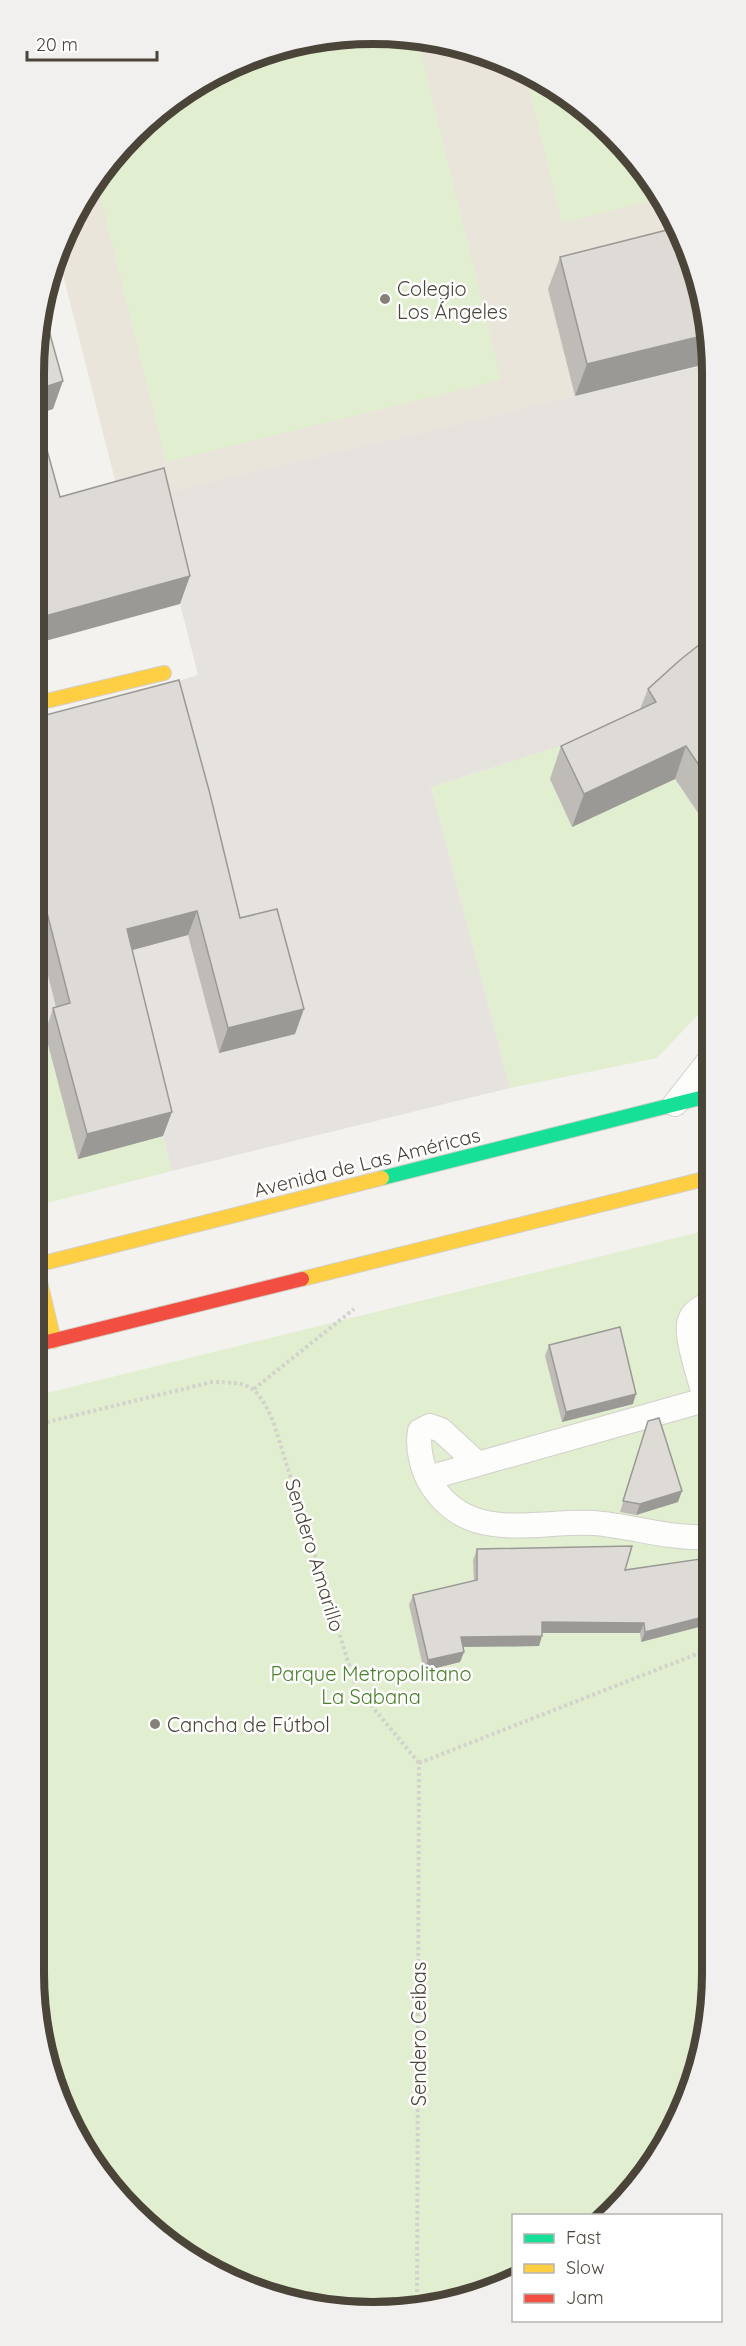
<svg xmlns="http://www.w3.org/2000/svg" width="746" height="2346" font-family="Quicksand,sans-serif">
	<style>
		.education { fill: #eae5da }
		.green { fill: #e1eecf }
		.parking { fill: #e6e3df }
		.lines { fill: none; stroke-linecap: round; stroke-linejoin: round }
		.lane-casing { stroke: #d2d0cb; stroke-width: 26 }
		.fast-casing { stroke: #d3cfc5; stroke-width: 16 }
		.slow-casing { stroke: #d3cfc5; stroke-width: 16 }
		.jam-casing { stroke: #d3cfc5; stroke-width: 16 }
		.path { stroke: #d3d2cc; stroke-width: 4; stroke-dasharray: 3 3; stroke-linecap: butt }
		.lane { stroke: #fdfdfc; stroke-width: 24 }
		.fast { stroke: #16e098; stroke-width: 14 }
		.slow { stroke: #ffcf43; stroke-width: 14 }
		.jam { stroke: #f24e42; stroke-width: 14 }
		.wall { fill: #bfbcb8 }
		.shaded-wall { fill: #9b9996 }
		.building { fill: #dedbd6; stroke: #9b9996; stroke-width: 1.5 }
		.poi-dot { fill: #868178; stroke: #fff; stroke-width: 2 }
		.labels { text-anchor: middle; dominant-baseline: central; stroke-width: 5; stroke-linejoin: round; paint-order: stroke }
		.poi-label { font-size: 20px; fill: #4b4439; stroke: #fff; text-anchor: start }
		.street-label { font-size: 20px; fill: #4b4439; stroke: #fff }
		.park-label { font-size: 20px; fill: #4a7f2a; stroke: #fff }
		.rim { fill: none; stroke: #4b4439; stroke-width: 8 }
	</style>
	<rect width="100%" height="100%" fill="#f4f2ee"/>
	<polygon class="education" points="307,39 440,40 543,79 628,149 678,223 710,328 710,364 121,504 59,259 90,184 184,90"/>
	<g class="green">
		<polygon points="307,39 418,40 501,380 166,462 96,179 184,90"/>
		<polygon points="525,72 543,79 628,149 654,187 657,199 562,223"/>
		<polygon points="636,722 709,829 709,1003 657,1058 510,1088 431,787"/>
		<polygon points="45,1033 78,1158 163,1136 172,1171 43,1204 36,1177 37,1035"/>
		<polygon points="708,1230 706,2040 656,2162 605,2215 514,2216 513,2276 461,2301 329,2310 222,2278 118,2197 59,2103 33,1973 35,1396"/>
	</g>
	<polygon class="parking" points="710,364 709,663 636,722 431,787 510,1088 172,1171 131,1009 37,1035 37,975 226,925 166,685 198,675 153,496"/>
	<g class="lines">
		<g class="lane-casing">
			<g id="lane">
				<polyline points="675,1104 708,1062"/>
				<path d="M708,1407C703,1389 686,1340 689,1324C691,1314 699,1308 708,1305"/>
				<path d="M478,1464L441,1430L430,1426L420,1431C417,1447 422,1470 431,1484C469,1545 534,1520 594,1523C632,1526 669,1539 707,1537"/>
				<polyline points="428,1478 708,1399"/>
			</g>
		</g>
		<g class="fast-casing">
			<polyline id="fast" points="382,1178 708,1096"/>
		</g>
		<g class="slow-casing">
			<g id="slow">
				<polyline points="38,703 164,673"/>
				<polyline points="36,1265 382,1178"/>
				<polyline points="36,1265 54,1341"/>
				<polyline points="302,1279 708,1178"/>
			</g>
		</g>
		<g class="jam-casing">
			<polyline id="jam" points="35,1345 302,1279"/>
		</g>
		<g class="path">
			<polyline points="254,1389 354,1309"/>
			<path d="M35,1425L212,1382C251,1382 257,1386 273,1421L356,1687L419,1763"/>
			<polyline points="419,1763 707,1650"/>
			<polyline points="417,2304 419,1763"/>
		</g>
		<use href="#lane" class="lane"/>
		<use href="#fast" class="fast"/>
		<use href="#slow" class="slow"/>
		<use href="#jam" class="jam"/>
	</g>
	<g class="wall">
		<polygon points="679,227 575,396 548,289 560,257"/>
		<polygon points="709,637 709,829 675,779 572,827 550,779 561,746 640,709 648,689"/>
		<polygon points="38,717 240,918 295,1034 219,1053 188,935 132,950 163,1136 78,1159 45,1033 53,1008 56,1007 37,932"/>
		<polygon points="549,1345 633,1404 562,1422 545,1356"/>
		<polygon points="648,1421 678,1502 636,1515 620,1512"/>
		<polygon points="477,1549 625,1570 707,1558 641,1642 640,1633 542,1633 539,1646 463,1647 464,1652 460,1662 424,1671 409,1605 413,1595 474,1581 473,1560"/>
	</g>
	<g class="shaded-wall">
		<polygon points="72,241 62,269 54,271 66,243"/>
		<polygon points="710,334 710,363 575,396 587,364"/>
		<polygon points="63,381 53,409 39,414 39,389"/>
		<polygon points="190,576 180,604 38,643 38,618"/>
		<polygon points="686,746 675,779 572,827 584,794"/>
		<polygon points="197,911 188,935 118,954 127,929"/>
		<polygon points="304,1009 295,1034 219,1053 228,1028"/>
		<polygon points="172,1112 163,1136 78,1159 87,1134"/>
		<polygon points="636,1394 633,1404 562,1422 566,1412"/>
		<polygon points="682,1491 678,1502 636,1515 640,1504"/>
		<polygon points="707,1616 707,1625 641,1642 645,1632"/>
		<polygon points="542,1622 644,1623 640,1633 538,1633"/>
		<polygon points="542,1636 539,1646 457,1647 461,1637"/>
		<polygon points="464,1652 460,1662 424,1671 428,1660"/>
	</g>
	<g class="building">
		<polygon points="679,227 710,328 710,334 587,364 560,257"/>
		<polygon points="70,233 72,241 66,243"/>
		<polygon points="41,302 63,381 39,389 40,306"/>
		<polygon points="39,421 60,497 164,468 190,576 38,618"/>
		<polygon points="709,637 709,780 686,746 584,794 561,746 656,702 648,689 680,660"/>
		<polygon points="179,680 210,794 240,918 277,909 304,1009 228,1028 197,911 127,929 172,1112 87,1134 53,1008 70,1003 40,885 37,886 38,717"/>
		<polygon points="620,1327 636,1394 566,1412 549,1345"/>
		<polygon points="659,1418 682,1491 640,1504 623,1501 648,1421"/>
		<polygon points="632,1546 625,1570 707,1558 707,1616 645,1632 644,1623 542,1622 542,1636 461,1637 464,1652 428,1660 413,1595 477,1580 477,1549"/>
	</g>
	<g class="poi-dot">
		<circle cx="385" cy="299" r="6"/>
		<circle cx="155" cy="1724" r="6"/>
	</g>
	<g class="labels">
		<g class="poi-label">
			<text x="397" y="288">Colegio<tspan x="397" dy="23">Los Ángeles</tspan></text>
			<text x="167" y="1724">Cancha de Fútbol</text>
		</g>
		<g class="street-label">
			<text transform="translate(367 1162) rotate(-14)">Avenida de Las Américas</text>
			<text transform="translate(315 1555) rotate(73)">Sendero Amarillo</text>
			<text transform="translate(418 2034) rotate(-90)">Sendero Ceibas</text>
		</g>
		<g class="park-label">
			<text x="371" y="1673">Parque Metropolitano<tspan x="371" dy="23">La Sabana</tspan></text>
		</g>
	</g>
	<path d="M0 0H746V2346H0ZM373 44H373A329 329 0 0 1 702 373V1973A329 329 0 0 1 373 2302H373A329 329 0 0 1 44 1973V373A329 329 0 0 1 373 44Z" fill="#f1f0ef" fill-rule="evenodd"/>
	<path class="rim" d="M373 44H373A329 329 0 0 1 702 373V1973A329 329 0 0 1 373 2302H373A329 329 0 0 1 44 1973V373A329 329 0 0 1 373 44Z"/>
	<rect x="512" y="2214" width="210" height="108" fill="#ffffff" stroke="#b7b4b0" stroke-width="1.5"/>
	<rect x="524" y="2234" width="30" height="9" fill="#16e098" stroke="#b7b4b0" stroke-width="1.5"/>
	<text x="566" y="2244" font-size="18" fill="#4b4439">Fast</text>
	<rect x="524" y="2264" width="30" height="9" fill="#ffcf43" stroke="#b7b4b0" stroke-width="1.5"/>
	<text x="566" y="2274" font-size="18" fill="#4b4439">Slow</text>
	<rect x="524" y="2294" width="30" height="9" fill="#f24e42" stroke="#b7b4b0" stroke-width="1.5"/>
	<text x="566" y="2304" font-size="18" fill="#4b4439">Jam</text>
	<path d="M27 51v9h130v-9" fill="none" stroke="#4b4439" stroke-width="3"/>
	<text x="36" y="51" font-size="18" fill="#4b4439" stroke="#ffffff" stroke-width="4.5" paint-order="stroke">20 m</text>
</svg>
